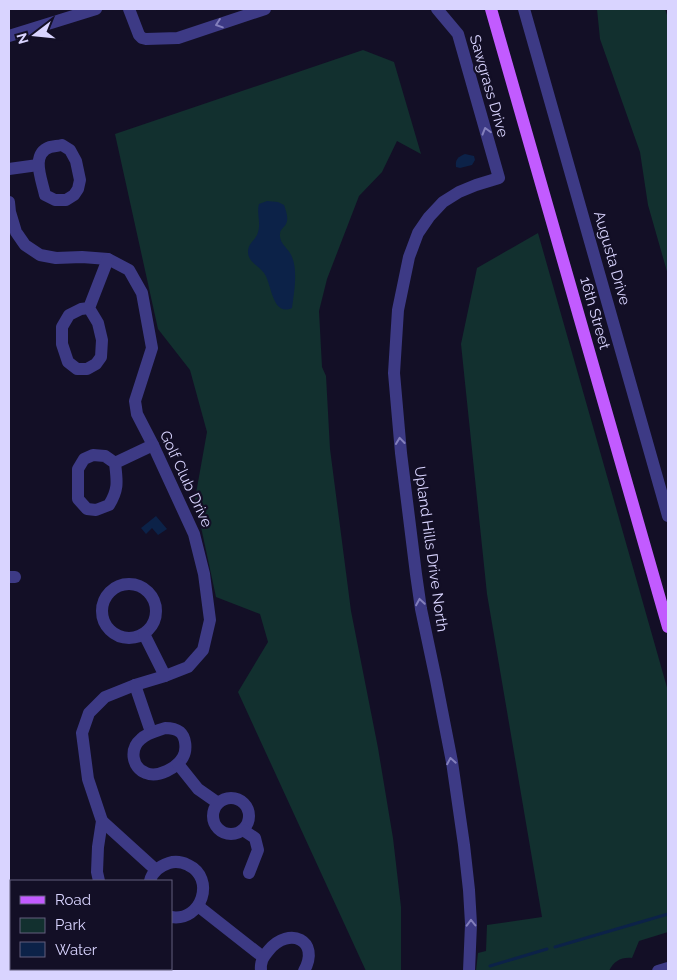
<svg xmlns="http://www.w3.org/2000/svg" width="677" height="980" font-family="Raleway,sans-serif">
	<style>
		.green { fill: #12302f }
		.water { fill: #0c2248 }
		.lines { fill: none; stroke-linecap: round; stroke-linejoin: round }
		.stream { stroke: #0c2248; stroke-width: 3 }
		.minor { stroke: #3d3a85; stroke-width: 12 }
		.major { stroke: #c25bff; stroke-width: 12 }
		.oneway { stroke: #837fbc }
		.labels { text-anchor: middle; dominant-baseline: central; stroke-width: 4.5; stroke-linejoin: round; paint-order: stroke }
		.street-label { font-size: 15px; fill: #d9d4ff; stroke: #130f26 }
	</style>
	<rect width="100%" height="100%" fill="#130f26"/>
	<g class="green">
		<polygon points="597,9 665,9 668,18 668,275 648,205 640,152 600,39"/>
		<polygon points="363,50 394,62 421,154 397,141 382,172 359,196 327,279 319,311 322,367 326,376 330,449 351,611 378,748 393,838 401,907 401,971 366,971 238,692 268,642 260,614 216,597 195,499 207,432 190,370 158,329 115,134"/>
		<path d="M538,233L668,691V932L639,941L632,958C621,957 614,961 609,971H476L478,953L486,951L487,925L542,917L487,594L461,344L477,268Z"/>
	</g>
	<g class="water">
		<path d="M465,154L474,156L475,160L472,165L460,168L456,167C455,159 458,157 465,154Z"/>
		<path d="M267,201L278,202L284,205C286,211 289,218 286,224C284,228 280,229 280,234C279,244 289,248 292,257C298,271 294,293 292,308C272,317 272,284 264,273C259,266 248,262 248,252C248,244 254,241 257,235C262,223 256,214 259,204Z"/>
		<polygon points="156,516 167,529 158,535 152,528 146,534 141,528"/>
	</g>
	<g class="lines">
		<g class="stream">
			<polyline points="555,947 668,914"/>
			<polyline points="490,966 547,949"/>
		</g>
		<g class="minor">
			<polyline points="129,9 139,35 142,38 146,39 178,38 265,9"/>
			<polyline points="437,9 458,34 499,178 476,185 459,192 443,202 429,217 418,233 409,257 398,310 394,373 401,453 416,574 421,609 436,680 452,762 464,845 469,890 471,924 469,971"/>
			<polyline points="524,9 668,516"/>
			<polyline points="9,36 96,9"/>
			<path d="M62,145L70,150L76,161L80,180L78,189L74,195L66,200H55L45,195C42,180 30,154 50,147C53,146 58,146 62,145Z"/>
			<polyline points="9,169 38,165"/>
			<polyline points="9,202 10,212 16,232 25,245 40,255 56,258 82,257 108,259 129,270 142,293 152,348 135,401 137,414 153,445 194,534 204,574 210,620 203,650 188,667 165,676 135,685 105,697 89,713 82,733 88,779 102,821 98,847 97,872 99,881"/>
			<polyline points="89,308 98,323 102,340 101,357 96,364 87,369 77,369 68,362 62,344 62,327 69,315 81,309 89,308 108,259"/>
			<path d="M115,463C117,481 119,489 109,505L96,510L87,509L78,499V469L84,459L93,455L105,456L115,463L153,445"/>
			<polyline points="9,577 15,577"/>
			<circle cx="129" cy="611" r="27"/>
			<polyline points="144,634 165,676"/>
			<polyline points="135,685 151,732"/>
			<path d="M165,728C170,728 176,729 180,732C186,737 187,750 183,757C177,768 158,778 146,773C132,768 129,749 141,739C147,733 157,731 165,728Z"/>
			<polyline points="178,764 198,789 218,803"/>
			<circle cx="231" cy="816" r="18"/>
			<polyline points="102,821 156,870"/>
			<polyline points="243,830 255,838 258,850 249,873"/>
			<path d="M150,881C152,872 160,866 169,863C175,861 182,862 188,865C216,878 202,922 171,917"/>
			<polyline points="198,906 263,957"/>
			<polyline points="9,946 11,947"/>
			<polyline points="23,969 23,971"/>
			<polyline points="149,969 153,971"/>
			<path d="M261,971C260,962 263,957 269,950C289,926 321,940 304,971"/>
			<polyline points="658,971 668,968"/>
		</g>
		<polyline class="major" points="491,9 668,627"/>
	</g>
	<defs><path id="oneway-chevron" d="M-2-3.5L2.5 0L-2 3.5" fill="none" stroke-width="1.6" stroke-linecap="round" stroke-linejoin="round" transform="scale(1.25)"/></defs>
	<g class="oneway">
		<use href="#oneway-chevron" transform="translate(219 24) rotate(161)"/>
		<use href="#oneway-chevron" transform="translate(486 131) rotate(-106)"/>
		<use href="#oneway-chevron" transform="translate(400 441) rotate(-96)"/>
		<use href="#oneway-chevron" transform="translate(420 602) rotate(-99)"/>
		<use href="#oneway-chevron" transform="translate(451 761) rotate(-100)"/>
		<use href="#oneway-chevron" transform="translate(471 923) rotate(-91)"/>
	</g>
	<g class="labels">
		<g class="street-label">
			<text transform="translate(489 86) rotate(74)">Sawgrass Drive</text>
			<text transform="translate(612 258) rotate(74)">Augusta Drive</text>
			<text transform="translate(595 313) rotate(74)">16th Street</text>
			<text transform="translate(186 479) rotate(65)">Golf Club Drive</text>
			<text transform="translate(431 549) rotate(82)">Upland Hills Drive North</text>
		</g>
	</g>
	<rect width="677" height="980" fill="none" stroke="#d9d4ff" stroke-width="20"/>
	<rect x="10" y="880" width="162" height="90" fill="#130f26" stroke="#625e7d"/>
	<rect x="20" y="896" width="25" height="8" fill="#c25bff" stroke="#625e7d"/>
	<text x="55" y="905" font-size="15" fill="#d9d4ff">Road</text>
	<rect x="20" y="918" width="25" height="15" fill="#12302f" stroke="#625e7d"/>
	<text x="55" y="930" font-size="15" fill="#d9d4ff">Park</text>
	<rect x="20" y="942" width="25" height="15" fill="#0c2248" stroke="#625e7d"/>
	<text x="55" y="955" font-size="15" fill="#d9d4ff">Water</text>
	<g transform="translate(35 35) rotate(254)" stroke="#130f26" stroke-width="4" paint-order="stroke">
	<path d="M0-4L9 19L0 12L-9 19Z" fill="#d9d4ff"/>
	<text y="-8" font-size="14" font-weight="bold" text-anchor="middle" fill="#d9d4ff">N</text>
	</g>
</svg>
